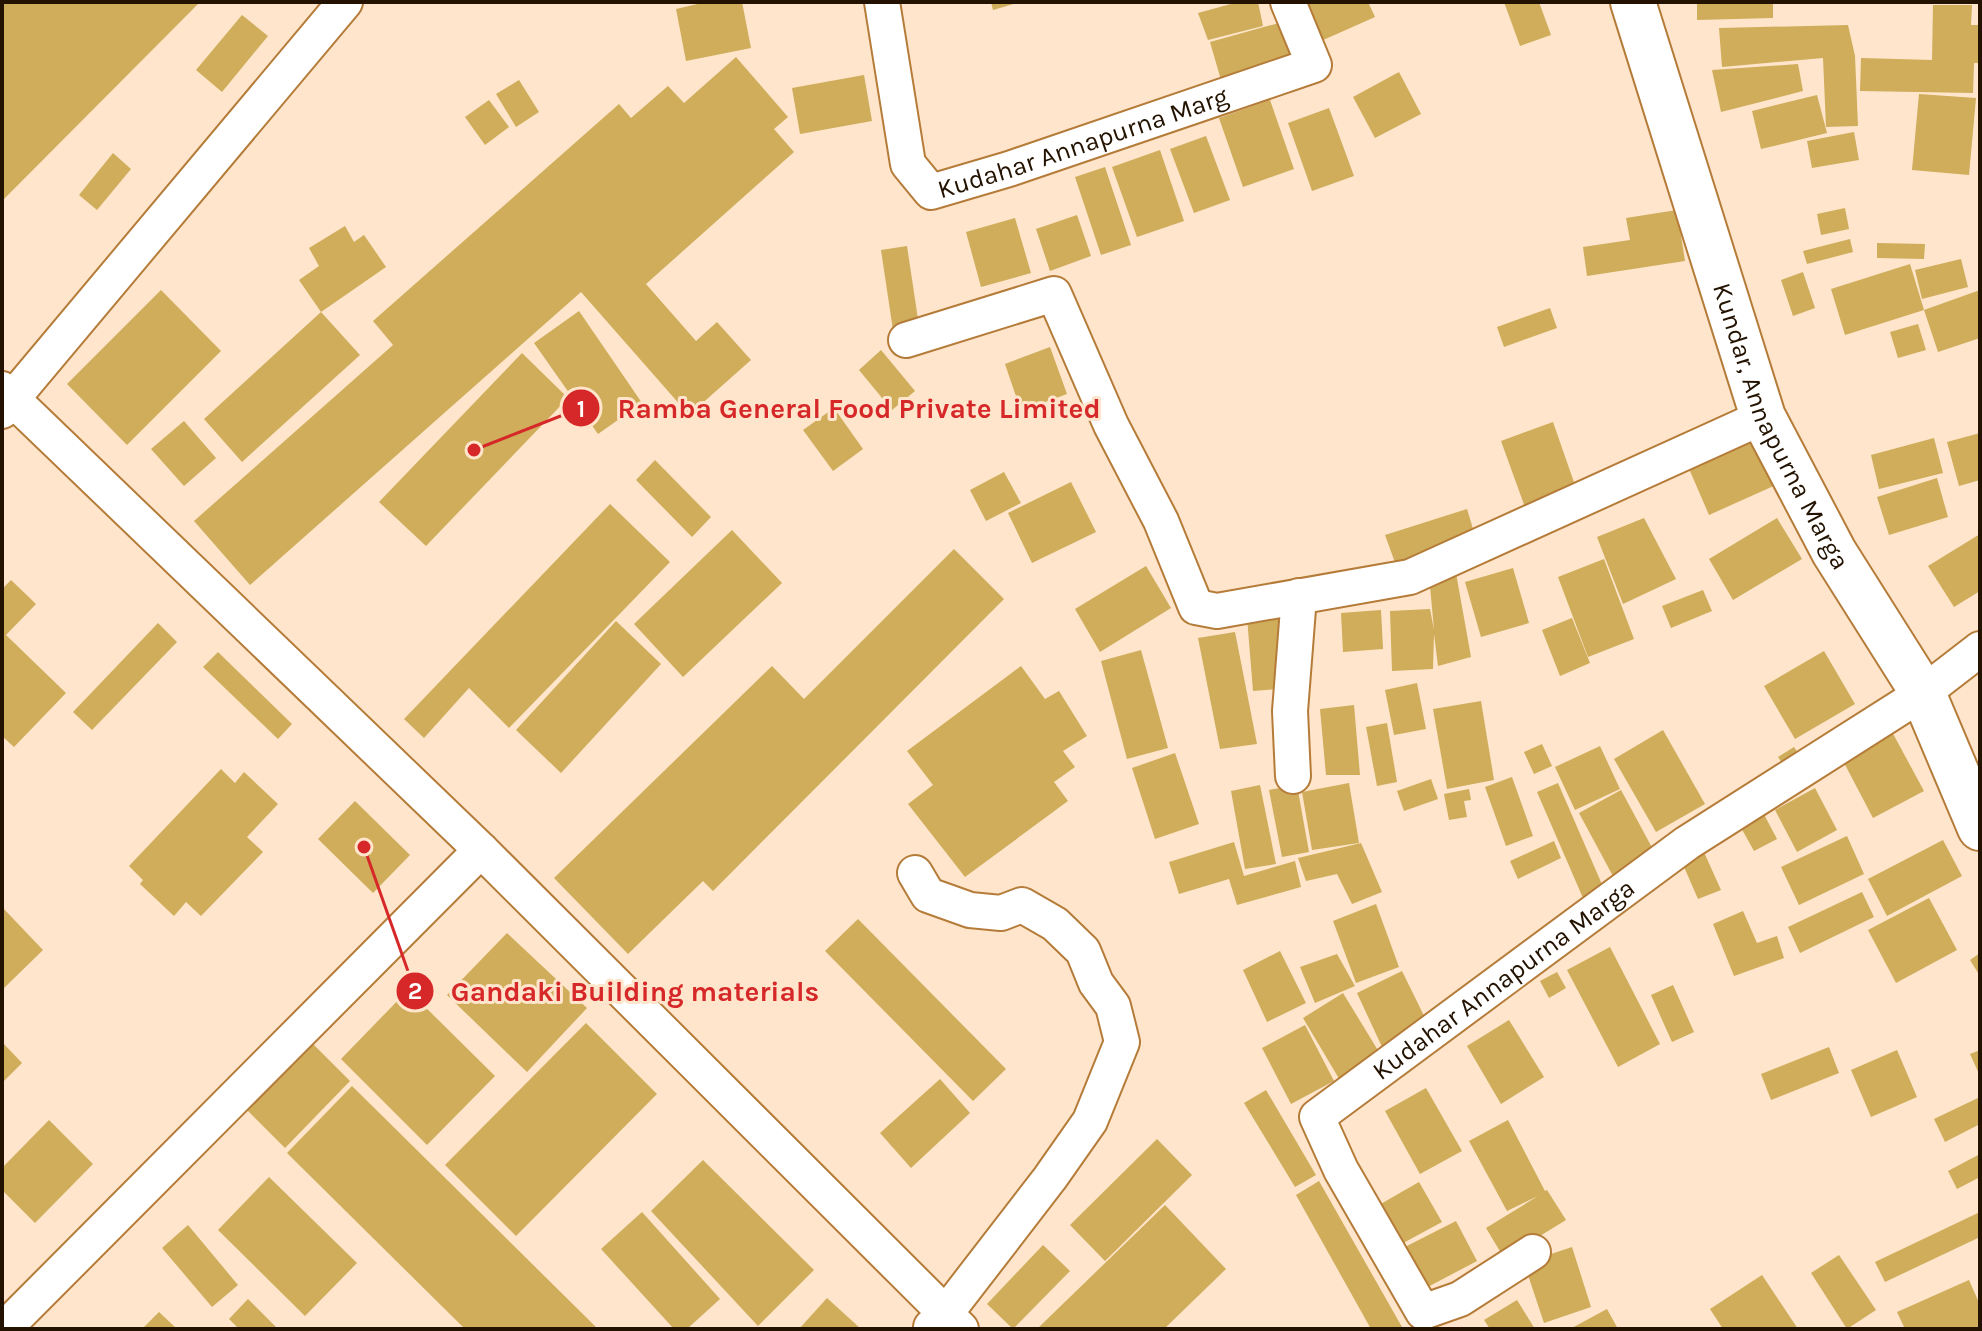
<svg xmlns="http://www.w3.org/2000/svg" width="1982" height="1331" font-family="Karla,sans-serif">
	<style>
		.building { fill: #cfad5a }
		.lines { fill: none; stroke-linecap: round; stroke-linejoin: round }
		.minor-casing { stroke: #b57c39; stroke-width: 38 }
		.primary-casing { stroke: #b57c39; stroke-width: 48 }
		.minor { stroke: #fff; stroke-width: 34 }
		.primary { stroke: #fff; stroke-width: 44 }
		.labels { text-anchor: middle; dominant-baseline: central; stroke-width: 6; stroke-linejoin: round; paint-order: stroke }
		.street-label { font-size: 26px; fill: #231200; stroke: #fee5cb }
		.leader { fill: none; stroke: #d62828; stroke-width: 3 }
		.callout-dot { fill: #d62828; stroke: #fee5cb; stroke-width: 3 }
		.mark-label { font-size: 24px; text-anchor: middle; font-weight: bold; fill: #fff }
		.callout-label { font-size: 28px; text-anchor: middle; font-weight: bold; fill: #d62828; stroke: #fee5cb; stroke-width: 6; stroke-linejoin: round; paint-order: stroke }
	</style>
	<rect width="100%" height="100%" fill="#fee5cb"/>
	<g class="building">
		<polygon points="2,2 200,2 2,201"/>
		<polygon points="706,2 742,2 751,48 686,61 676,9"/>
		<polygon points="991,2 1017,2 1017,3 993,10"/>
		<polygon points="1238,2 1258,2 1263,26 1208,40 1198,13"/>
		<polygon points="1304,2 1368,2 1375,17 1321,41"/>
		<polygon points="1504,2 1539,2 1551,35 1520,46"/>
		<polygon points="1697,2 1773,2 1773,18 1697,20"/>
		<polygon points="1933,5 1972,5 1971,25 1980,25 1980,63 1974,63 1973,93 1860,91 1861,58 1932,60"/>
		<polygon points="242,15 268,36 222,92 196,70"/>
		<polygon points="1286,21 1297,59 1221,80 1210,42"/>
		<polygon points="1848,25 1855,56 1858,126 1826,127 1823,58 1722,67 1719,28"/>
		<polygon points="736,57 788,117 774,129 794,152 646,284 696,341 717,322 751,360 689,415 581,292 250,585 194,521 393,345 373,321 619,104 631,118 668,86 684,103"/>
		<polygon points="1798,64 1803,91 1721,112 1712,70"/>
		<polygon points="1399,72 1421,114 1375,138 1353,97"/>
		<polygon points="864,75 872,121 800,134 792,88"/>
		<polygon points="519,80 539,112 516,127 496,94"/>
		<polygon points="1919,94 1976,98 1969,175 1912,170"/>
		<polygon points="1817,95 1827,133 1761,149 1752,111"/>
		<polygon points="489,100 509,127 485,145 465,117"/>
		<polygon points="1270,100 1294,169 1243,187 1219,118"/>
		<polygon points="1329,108 1354,176 1312,191 1288,123"/>
		<polygon points="1854,132 1859,160 1812,168 1807,141"/>
		<polygon points="1206,136 1230,200 1194,213 1170,149"/>
		<polygon points="1160,150 1184,221 1137,237 1112,167"/>
		<polygon points="113,153 131,169 97,210 79,195"/>
		<polygon points="1105,167 1131,245 1101,255 1075,177"/>
		<polygon points="1845,208 1849,229 1821,235 1817,214"/>
		<polygon points="1677,210 1685,261 1587,276 1583,247 1630,240 1626,218"/>
		<polygon points="1077,215 1091,256 1050,271 1036,229"/>
		<polygon points="1015,218 1031,273 981,287 966,232"/>
		<polygon points="345,226 354,242 364,235 386,267 321,312 299,280 319,266 309,248"/>
		<polygon points="1850,239 1853,252 1807,264 1803,251"/>
		<polygon points="1877,243 1925,244 1924,259 1877,258"/>
		<polygon points="907,246 919,326 893,330 881,250"/>
		<polygon points="1961,259 1968,287 1922,299 1915,270"/>
		<polygon points="1910,264 1924,310 1980,290 1980,338 1938,352 1924,310 1845,335 1831,289"/>
		<polygon points="1803,272 1815,308 1793,316 1781,280"/>
		<polygon points="161,290 221,351 127,445 67,384"/>
		<polygon points="1550,308 1557,328 1504,347 1497,327"/>
		<polygon points="579,311 642,403 598,434 534,343"/>
		<polygon points="321,312 360,355 242,462 204,419"/>
		<polygon points="1918,324 1926,350 1898,358 1890,332"/>
		<polygon points="1050,347 1067,394 1021,411 1005,364"/>
		<polygon points="881,350 915,391 892,410 859,370"/>
		<polygon points="522,353 568,398 426,546 379,502"/>
		<polygon points="834,408 863,449 833,471 803,430"/>
		<polygon points="184,421 216,458 184,486 151,449"/>
		<polygon points="1553,422 1577,491 1526,510 1501,441"/>
		<polygon points="1756,433 1778,484 1709,515 1687,464"/>
		<polygon points="1980,433 1980,480 1959,486 1947,442"/>
		<polygon points="1934,438 1943,473 1879,489 1871,455"/>
		<polygon points="655,460 711,517 692,537 636,480"/>
		<polygon points="1004,472 1021,503 986,521 970,490"/>
		<polygon points="1937,478 1948,517 1889,535 1877,497"/>
		<polygon points="1071,482 1096,532 1032,563 1008,513"/>
		<polygon points="610,504 670,562 509,728 469,688 424,738 404,719"/>
		<polygon points="1467,509 1477,542 1397,568 1385,535"/>
		<polygon points="1644,518 1676,579 1623,604 1597,537"/>
		<polygon points="1777,518 1802,559 1733,600 1709,559"/>
		<polygon points="732,530 782,583 683,677 634,624"/>
		<polygon points="1980,534 1980,591 1954,607 1928,566"/>
		<polygon points="954,549 1004,599 713,891 703,881 628,954 554,878 772,666 804,699"/>
		<polygon points="1604,559 1634,639 1588,657 1558,577"/>
		<polygon points="1146,566 1171,608 1100,652 1075,609"/>
		<polygon points="1513,568 1529,623 1481,637 1465,582"/>
		<polygon points="1456,573 1471,657 1438,666 1434,634 1433,669 1392,671 1390,611 1430,609 1434,630 1429,575"/>
		<polygon points="11,580 36,604 6,635 66,693 14,747 2,736 2,589"/>
		<polygon points="1703,590 1712,611 1671,628 1662,606"/>
		<polygon points="1381,610 1383,649 1343,652 1341,613"/>
		<polygon points="1284,614 1290,688 1253,691 1247,617"/>
		<polygon points="1572,618 1590,663 1560,676 1542,630"/>
		<polygon points="616,621 661,664 561,773 516,730"/>
		<polygon points="158,623 177,642 92,730 73,712"/>
		<polygon points="1235,632 1257,744 1220,749 1198,638"/>
		<polygon points="1141,650 1168,748 1127,759 1101,661"/>
		<polygon points="1824,651 1855,704 1795,739 1764,686"/>
		<polygon points="218,652 292,724 278,739 203,667"/>
		<polygon points="1021,666 1045,699 1059,691 1087,736 1063,751 1075,767 1054,782 1068,801 965,877 908,804 933,785 907,751"/>
		<polygon points="1417,683 1426,729 1394,735 1385,690"/>
		<polygon points="1481,701 1494,780 1447,789 1433,709"/>
		<polygon points="1354,705 1360,775 1326,775 1320,709"/>
		<polygon points="1387,723 1397,782 1377,786 1366,727"/>
		<polygon points="1663,730 1705,804 1656,832 1614,759"/>
		<polygon points="1891,730 1924,791 1873,818 1841,757"/>
		<polygon points="1542,744 1552,766 1534,774 1524,752"/>
		<polygon points="1600,746 1620,789 1575,810 1555,767"/>
		<polygon points="1794,747 1805,764 1789,774 1778,757"/>
		<polygon points="1175,753 1199,824 1155,839 1132,768"/>
		<polygon points="221,769 235,783 244,772 278,804 247,837 263,852 201,916 186,902 174,916 140,884 143,880 129,866"/>
		<polygon points="1512,777 1533,836 1506,846 1485,787"/>
		<polygon points="1431,779 1438,799 1404,811 1397,791"/>
		<polygon points="1349,783 1359,843 1312,850 1302,792"/>
		<polygon points="1558,783 1604,889 1583,898 1537,792"/>
		<polygon points="1260,785 1276,864 1245,869 1231,791"/>
		<polygon points="1297,785 1309,852 1282,857 1269,790"/>
		<polygon points="1815,788 1837,830 1797,852 1775,810"/>
		<polygon points="1469,789 1471,800 1464,801 1467,817 1449,820 1444,794"/>
		<polygon points="1621,790 1656,855 1614,878 1579,813"/>
		<polygon points="355,801 410,855 373,893 318,839"/>
		<polygon points="1758,803 1777,839 1754,851 1734,815"/>
		<polygon points="1847,836 1864,874 1799,905 1781,867"/>
		<polygon points="1943,840 1962,876 1887,916 1868,879"/>
		<polygon points="1554,841 1561,858 1518,879 1510,861"/>
		<polygon points="1234,842 1244,876 1295,861 1301,887 1237,905 1229,879 1179,894 1169,862"/>
		<polygon points="1361,843 1382,892 1352,904 1337,874 1306,881 1298,858"/>
		<polygon points="1703,850 1721,890 1698,899 1681,860"/>
		<polygon points="1862,892 1874,917 1800,953 1788,927"/>
		<polygon points="1929,898 1957,950 1896,983 1868,930"/>
		<polygon points="1376,904 1399,967 1356,983 1333,921"/>
		<polygon points="2,907 43,950 2,990"/>
		<polygon points="1743,911 1757,943 1777,936 1784,958 1734,976 1713,924"/>
		<polygon points="858,919 1006,1069 973,1101 825,951"/>
		<polygon points="507,933 587,1008 527,1072 447,995"/>
		<polygon points="1610,947 1660,1044 1618,1067 1567,970"/>
		<polygon points="1280,951 1306,1003 1267,1022 1243,970"/>
		<polygon points="1980,953 1980,976 1970,960"/>
		<polygon points="1337,954 1355,986 1315,1003 1300,967"/>
		<polygon points="1402,971 1429,1026 1383,1049 1357,993"/>
		<polygon points="1557,972 1566,988 1549,998 1540,981"/>
		<polygon points="1673,985 1694,1032 1672,1042 1651,995"/>
		<polygon points="408,990 495,1076 427,1145 341,1059"/>
		<polygon points="1343,993 1382,1057 1341,1082 1303,1018"/>
		<polygon points="1509,1020 1544,1077 1501,1104 1467,1046"/>
		<polygon points="586,1023 657,1094 516,1236 445,1165"/>
		<polygon points="1305,1025 1334,1081 1291,1104 1262,1048"/>
		<polygon points="305,1036 350,1081 285,1148 239,1102"/>
		<polygon points="2,1042 22,1063 2,1083"/>
		<polygon points="1829,1047 1839,1073 1771,1100 1761,1074"/>
		<polygon points="1897,1050 1917,1097 1871,1117 1851,1070"/>
		<polygon points="1980,1050 1980,1076 1970,1054"/>
		<polygon points="940,1079 970,1113 911,1168 880,1133"/>
		<polygon points="352,1086 598,1329 465,1329 287,1153"/>
		<polygon points="1426,1088 1462,1151 1420,1174 1385,1111"/>
		<polygon points="1266,1090 1316,1175 1295,1187 1244,1103"/>
		<polygon points="1980,1097 1980,1124 1945,1142 1934,1119"/>
		<polygon points="49,1120 93,1164 35,1223 2,1190 2,1168"/>
		<polygon points="1508,1120 1545,1191 1547,1190 1566,1220 1504,1258 1486,1228 1538,1196 1507,1211 1469,1141"/>
		<polygon points="1157,1139 1192,1175 1105,1261 1070,1225"/>
		<polygon points="1980,1154 1980,1177 1957,1189 1948,1171"/>
		<polygon points="703,1160 814,1270 758,1326 651,1211"/>
		<polygon points="269,1177 357,1263 305,1316 218,1230"/>
		<polygon points="1319,1181 1402,1327 1400,1329 1371,1329 1296,1195"/>
		<polygon points="1419,1182 1442,1222 1394,1248 1372,1209"/>
		<polygon points="1165,1205 1226,1269 1164,1329 1037,1329"/>
		<polygon points="642,1212 720,1299 687,1329 674,1329 601,1249"/>
		<polygon points="1980,1212 1980,1237 1885,1282 1875,1262"/>
		<polygon points="1456,1221 1477,1261 1422,1290 1401,1249"/>
		<polygon points="188,1225 238,1285 212,1307 162,1248"/>
		<polygon points="1043,1245 1070,1271 1013,1329 987,1304"/>
		<polygon points="1572,1247 1591,1307 1544,1323 1524,1263"/>
		<polygon points="1839,1255 1876,1310 1847,1329 1811,1273"/>
		<polygon points="1762,1275 1798,1329 1723,1329 1710,1309"/>
		<polygon points="1969,1280 1980,1305 1980,1329 1905,1329 1897,1312"/>
		<polygon points="827,1298 861,1329 799,1329"/>
		<polygon points="248,1299 278,1329 239,1329 229,1319"/>
		<polygon points="1517,1300 1535,1329 1490,1329 1484,1320"/>
		<polygon points="1607,1309 1618,1329 1570,1329"/>
		<polygon points="159,1312 177,1329 142,1329"/>
	</g>
	<g class="lines">
		<g class="minor-casing">
			<g id="minor">
				<path id="s1" d="M882,2L908,164L931,192L1009,169L1314,65L1288,2"/>
				<polyline points="906,340 1054,294 1111,425 1161,521 1196,607 1217,611 1410,577 1763,417"/>
				<polyline points="2,389 481,850 961,1329"/>
				<polyline points="2,411 345,2"/>
				<polyline points="1293,776 1290,711 1299,596"/>
				<polyline points="915,873 928,895 970,910 1001,913 1022,905 1055,924 1083,951 1096,983 1113,1006 1122,1042 1090,1121 1050,1178 946,1313 931,1327"/>
				<path id="s2" d="M1533,1252L1460,1299L1423,1312L1341,1170L1317,1117L1687,843L1923,693L1980,649"/>
				<polyline points="4,1329 481,850"/>
			</g>
		</g>
		<g class="primary-casing">
			<g id="primary">
				<path id="s3" d="M1633,2L1763,417L1834,552L1923,693L1980,828"/>
			</g>
		</g>
		<use href="#minor" class="minor"/>
		<use href="#primary" class="primary"/>
	</g>
	<g class="labels">
		<g class="street-label">
			<text stroke="none"><textPath href="#s1" startOffset="360">Kudahar Annapurna Marg</textPath></text>
			<text stroke="none"><textPath href="#s3" startOffset="450">Kundar, Annapurna Marga</textPath></text>
			<text stroke="none"><textPath href="#s2" startOffset="580">Kudahar Annapurna Marga</textPath></text>
		</g>
	</g>
	<path class="leader" d="M474 450L581 408M364 847L415 991"/>
	<g class="callout-dot">
		<circle cx="474" cy="450" r="8"/>
		<circle cx="364" cy="847" r="8"/>
		<circle cx="581" cy="408" r="20"/>
		<circle cx="415" cy="991" r="20"/>
	</g>
	<g class="mark-label">
		<text x="581" y="417">1</text>
		<text x="415" y="999">2</text>
	</g>
	<g class="callout-label">
		<text x="859" y="418">Ramba General Food Private Limited</text>
		<text x="635" y="1001">Gandaki Building materials</text>
	</g>
	<rect width="1982" height="1331" fill="none" stroke="#231200" stroke-width="8"/>
</svg>
